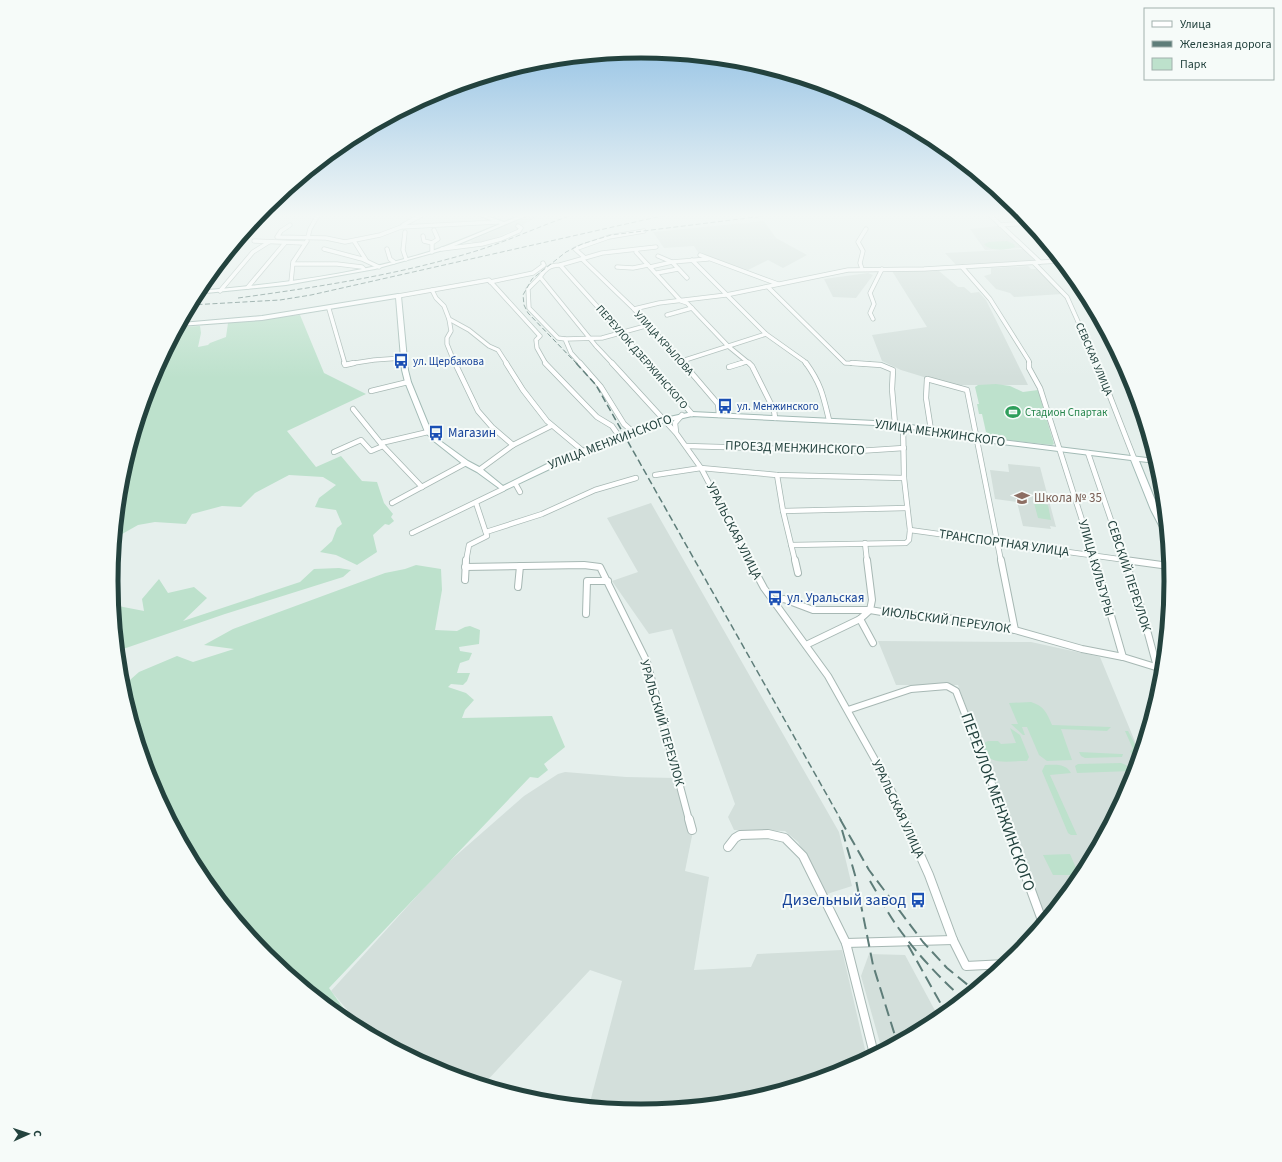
<svg xmlns="http://www.w3.org/2000/svg" width="1282" height="1162" font-family="'Source Sans 3',sans-serif">
	<style>
		.built { fill: #d3dfdb }
		.green { fill: #bde1cc }
		.lines { fill: none; stroke-linecap: round; stroke-linejoin: round }
		.street-far3-casing { stroke: #a7b8b4; stroke-width: 5 }
		.street-far2-casing { stroke: #a7b8b4; stroke-width: 6 }
		.street-far1-casing { stroke: #a7b8b4; stroke-width: 8 }
		.street-casing { stroke: #a7b8b4; stroke-width: 10 }
		.secondary-casing { stroke: #a3bbb6; stroke-width: 2 }
		.street-far3 { stroke: #fff; stroke-width: 3.5 }
		.street-far2 { stroke: #fff; stroke-width: 4.5 }
		.street-far1 { stroke: #fff; stroke-width: 6 }
		.street { stroke: #fff; stroke-width: 8 }
		.secondary { fill: #fff; fill-rule: evenodd }
		.rail-far2 { stroke: #5e7d79; stroke-width: 1; stroke-dasharray: 5 2.5; stroke-linecap: butt }
		.rail-far1 { stroke: #5e7d79; stroke-width: 1.5; stroke-dasharray: 7 3.5; stroke-linecap: butt }
		.rail { stroke: #5e7d79; stroke-width: 2; stroke-dasharray: 12 6; stroke-linecap: butt }
		.labels { text-anchor: middle; dominant-baseline: central; stroke-width: 4; stroke-linejoin: round; paint-order: stroke }
		.far-street-label { font-size: 11px; fill: #23423e; stroke: #f6fbf9 }
		.far-transit-label { font-size: 11px; fill: #164399; stroke: #f6fbf9; text-anchor: start }
		.far-leisure-label { font-size: 11px; fill: #27864d; stroke: #f6fbf9; text-anchor: start }
		.transit-label { font-size: 13px; fill: #164399; stroke: #f6fbf9; text-anchor: start }
		.street-label { font-size: 13px; fill: #23423e; stroke: #f6fbf9 }
		.education-label { font-size: 13px; fill: #785e54; stroke: #f6fbf9; text-anchor: start }
		.near-street-label { font-size: 16px; fill: #23423e; stroke: #f6fbf9 }
		.near-transit-label { font-size: 16px; fill: #164399; stroke: #f6fbf9; text-anchor: end }
		.rim { fill: none; stroke: #23423e; stroke-width: 5 }
	</style>
	<rect width="100%" height="100%" fill="#e5efec"/>
	<g class="built">
		<polygon points="530,215 544,215 531,220 517,229 478,245 470,241"/>
		<polygon points="764,221 776,238 807,255 783,268 768,260 748,270 699,254 694,246 664,248 653,232"/>
		<polygon points="998,226 1022,248 985,250 970,229"/>
		<polygon points="1023,249 1035,261 957,266 945,253"/>
		<polygon points="1028,266 1031,269 1039,269 1062,294 1014,297 1010,293 996,289 984,276 991,274 991,268"/>
		<polygon points="892,271 939,271 958,287 964,287 971,293 979,292 986,300 1028,385 950,385 901,370 882,361 872,335 927,327"/>
		<polygon points="868,273 873,275 856,298 833,297 824,279"/>
		<polygon points="1008,464 1040,467 1056,527 1050,526 1051,529 1023,526 1017,502 995,499 990,470 1009,472"/>
		<polygon points="651,503 839,832 852,886 827,894 798,842 785,831 734,830 728,817 735,804 672,629 649,634 612,581 638,572 607,518"/>
		<polygon points="878,641 1031,642 1100,657 1136,744 1143,744 1131,784 1082,876 1046,919 958,685 896,685"/>
		<polygon points="565,772 626,777 675,778 692,836 685,871 709,877 694,970 751,967 757,954 842,950 867,1058 844,1071 744,1101 641,1111 589,1106 622,981 590,970 484,1084 438,1071 367,1033 331,991 443,867 524,796 558,774"/>
		<polygon points="869,954 905,955 939,1018 882,1050 861,976"/>
	</g>
	<g class="green">
		<path d="M1007,241L1014,244L1015,247C1008,250 990,252 984,244L989,242Z"/>
		<polygon points="300,315 324,373 366,394 287,431 316,467 341,456 362,481 377,482 384,503 393,514 391,517 394,521 389,525 385,524 373,535 377,552 357,565 336,555 320,552 332,541 337,528 342,524 336,510 315,507 319,498 336,485 323,477 289,475 255,493 241,507 222,506 192,514 186,524 155,522 138,525 115,538 121,477 151,378 179,327 200,326 201,333 198,347 208,345 210,343 226,337 228,323"/>
		<polygon points="996,384 1010,386 1023,392 1038,390 1054,444 1052,445 997,439 986,432 982,414 979,414 977,404 979,404 975,387 978,385"/>
		<polygon points="1036,502 1048,505 1051,520 1038,518 1034,503"/>
		<polygon points="416,565 441,569 442,590 435,630 457,631 465,627 470,626 480,630 479,644 459,647 460,651 472,653 469,660 460,663 457,673 470,673 467,681 463,685 451,684 448,687 466,693 474,700 465,710 462,718 552,716 565,747 544,764 548,770 538,778 530,777 329,988 357,1027 346,1022 266,956 200,875 151,784 122,687 139,672 177,656 193,662 234,649 204,645 233,629 385,573 405,569"/>
		<polygon points="339,568 351,570 343,577 225,614 126,648 118,649 113,605 144,611 142,599 159,579 168,593 194,587 207,598 183,621 300,582 314,569"/>
		<path d="M1031,702C1044,706 1047,713 1052,725L1111,727L1107,731L1061,729L1072,760L1047,761L1039,755L1027,727H1022L1025,735H1023L1011,724H1018L1009,703Z"/>
		<path d="M1010,728L1020,735L1029,757L1027,761H1024C1008,761 989,766 982,749L984,743L988,741H998L1001,744L1016,743Z"/>
		<polygon points="1125,731 1128,731 1136,746 1141,749 1138,758 1133,758 1130,751 1133,749"/>
		<polygon points="1079,752 1121,754 1123,754 1122,757 1085,758 1081,756"/>
		<polygon points="1121,763 1126,765 1131,771 1077,773 1075,766 1078,764"/>
		<path d="M1045,765C1056,765 1065,763 1071,773L1050,775L1077,835H1071L1068,833L1042,771Z"/>
		<polygon points="1070,854 1079,875 1053,875 1043,855"/>
	</g>
	<g class="lines">
		<g class="street-far3-casing">
			<g id="street-far3">
				<polyline points="990,215 1040,262"/>
				<polyline points="290,225 281,231 277,237 326,238 345,242 380,235 401,227 497,222"/>
				<polyline points="403,225 422,215"/>
				<polyline points="1000,225 1030,223"/>
				<polyline points="405,232 403,250 406,259"/>
				<polyline points="423,236 424,241 432,243"/>
				<polyline points="308,237 310,229 318,215"/>
				<polyline points="254,241 305,243"/>
				<polyline points="354,241 366,260"/>
				<polyline points="324,249 362,259 379,267"/>
				<polyline points="387,249 390,259 394,262"/>
				<polyline points="442,249 482,244 501,239 519,231 521,228 518,226"/>
				<polyline points="637,250 636,252 681,301 687,303 728,346 750,364"/>
				<polyline points="432,252 432,243 438,239 434,230"/>
				<polyline points="700,255 778,284"/>
				<polyline points="658,256 672,262 687,278"/>
				<polyline points="584,257 575,249 609,237 644,231"/>
				<polyline points="582,259 634,309 684,364"/>
				<polyline points="692,260 766,334 804,361 806,364"/>
				<polyline points="1034,263 1067,297 1097,364"/>
				<polyline points="293,264 337,264 362,267 364,269"/>
				<polyline points="560,265 649,364"/>
				<polyline points="617,267 633,268 648,265"/>
				<polyline points="650,267 672,262 708,259"/>
				<polyline points="962,267 990,299 1029,361 1029,364"/>
				<polyline points="862,269 860,263 863,251 858,242 866,229"/>
				<polyline points="657,273 678,269"/>
				<polyline points="540,277 528,289 529,308 558,338 565,339 571,353 581,364"/>
				<polyline points="291,282 293,262 307,241"/>
				<polyline points="490,282 533,273 544,265 543,263"/>
				<polyline points="248,287 285,243"/>
				<polyline points="768,287 845,363 870,364"/>
				<polyline points="432,290 436,298 444,306 449,319 469,330 489,346 498,350 507,364"/>
				<polyline points="220,291 253,252 269,242"/>
				<polyline points="398,296 489,280 540,336 536,340 537,348 546,364"/>
				<polyline points="329,309 345,364"/>
				<polyline points="634,309 659,303 726,295 848,270 924,269 1060,261"/>
				<polyline points="667,315 692,308"/>
				<polyline points="449,319 451,331 447,338 447,344 455,364"/>
				<polyline points="873,319 870,313 874,304 870,293 882,269"/>
				<polyline points="565,339 602,338 649,325"/>
				<polyline points="682,361 766,334"/>
				<polyline points="348,364 374,360 402,358"/>
				<path d="M613,364L596,346L540,277C545,269 550,265 560,265L602,253L656,247"/>
				<polyline points="738,364 747,362"/>
			</g>
		</g>
		<g class="street-far2-casing">
			<g id="street-far2">
				<polyline points="344,363 345,365 354,363"/>
				<polyline points="455,363 478,411 492,427 513,445"/>
				<polyline points="506,363 523,390 547,421 583,451"/>
				<polyline points="545,363 597,417 612,426 619,436"/>
				<polyline points="580,363 601,387 624,424 632,431"/>
				<polyline points="612,363 676,433 701,468 750,561"/>
				<polyline points="648,363 692,414"/>
				<polyline points="683,363 718,404 719,415"/>
				<polyline points="749,363 752,366 774,410 775,418"/>
				<path d="M806,363C821,384 823,395 829,420"/>
				<polyline points="852,363 881,365 893,370 892,389 895,424"/>
				<polyline points="1029,363 1029,368 1040,388 1095,561"/>
				<polyline points="1097,363 1134,458"/>
				<polyline points="729,367 742,363"/>
				<polyline points="371,391 408,382"/>
				<polyline points="353,409 383,446 422,487"/>
				<polyline points="931,430 926,398 927,379 967,390 1001,561"/>
				<polyline points="676,432 675,423 682,415"/>
				<polyline points="381,443 428,432"/>
				<polyline points="686,446 858,451 904,448"/>
				<polyline points="334,452 361,440 371,451 383,446"/>
				<polyline points="1088,453 1125,561"/>
				<polyline points="479,470 513,445 551,426"/>
				<polyline points="655,475 701,468 777,475 904,478"/>
				<polyline points="777,475 783,511 795,561"/>
				<polyline points="515,483 520,492"/>
				<polyline points="392,503 466,463"/>
				<polyline points="1155,510 1164,511"/>
				<polyline points="783,511 907,508"/>
				<polyline points="910,530 1133,561"/>
				<polyline points="486,532 542,514 595,490 636,478"/>
				<polyline points="412,533 503,489"/>
				<polyline points="865,543 867,561"/>
				<polyline points="791,545 906,543 909,540 910,530 904,478 903,425"/>
				<polyline points="466,561 469,545 487,536 476,503"/>
			</g>
		</g>
		<g class="street-far1-casing">
			<g id="street-far1">
				<polyline points="749,560 764,588 828,676 888,783 905,820"/>
				<polyline points="795,560 798,573"/>
				<polyline points="1001,560 1015,630"/>
				<polyline points="1095,560 1123,657"/>
				<polyline points="1125,560 1140,604 1157,667 1162,677"/>
				<polyline points="1125,560 1169,566"/>
				<polyline points="465,567 584,565 600,567 647,662 689,820"/>
				<polyline points="465,580 466,560"/>
				<polyline points="518,587 520,566"/>
				<polyline points="773,601 784,599 813,610 870,610 872,600 867,560"/>
				<polyline points="586,614 587,581 608,581"/>
				<polyline points="860,619 873,643"/>
				<polyline points="806,645 860,619 870,610 899,615 956,619 1015,630 1082,649 1123,657 1162,669"/>
				<polyline points="848,710 911,689 947,686 956,691 1006,820"/>
			</g>
		</g>
		<g class="street-casing">
			<g id="street">
				<polyline points="689,819 692,830"/>
				<polyline points="904,819 929,875 953,940 966,966 1006,964"/>
				<polyline points="1005,819 1043,923"/>
				<polyline points="728,847 735,838 740,835 768,834 785,838 803,856 846,943 874,1054"/>
				<polyline points="846,943 953,940"/>
			</g>
		</g>
		<g class="secondary-casing">
			<g id="secondary">
				<path d="M478,215H484L504,222L522,215H528L447,249L375,269L286,285L196,294L198,291C277,284 356,275 432,251C455,243 478,233 500,224Z"/>
				<polygon points="398,294 401,296 408,370 411,382 431,431 439,440 468,461 481,468 503,486 551,462 624,432 656,420 692,412 895,422 977,437 1155,459 1156,463 1139,461 1159,510 1165,522 1166,534 1163,533 1151,510 1131,460 977,441 895,426 692,416 661,423 629,435 556,466 503,491 477,472 464,465 435,442 425,432 405,382 402,370 396,298 262,320 179,326 181,323 262,316"/>
			</g>
		</g>
		<use href="#street-far3" class="street-far3"/>
		<use href="#street-far2" class="street-far2"/>
		<use href="#street-far1" class="street-far1"/>
		<use href="#street" class="street"/>
		<use href="#secondary" class="secondary"/>
		<g class="rail-far2">
			<path d="M238,298C318,287 398,275 476,251C508,241 540,226 572,215"/>
			<polyline points="190,305 280,300 311,295 666,215"/>
			<polyline points="577,364 528,313 524,305 523,295 532,279 566,252 582,244 611,235 764,216"/>
		</g>
		<polyline class="rail-far1" points="576,363 596,385 841,820"/>
		<g class="rail">
			<polyline points="840,819 869,870 923,942 947,968 974,990"/>
			<polyline points="842,830 855,875 873,965 897,1042"/>
			<path d="M870,881C879,896 887,912 897,926C916,953 939,977 963,999"/>
			<polyline points="908,945 946,1013"/>
		</g>
	</g>
	<linearGradient id="sky" x2="0" y2="1"><stop stop-color="#83b8e1"/><stop offset="0.57" stop-color="#f3f8f6"/><stop offset="1" stop-color="#f3f8f6" stop-opacity="0"/></linearGradient>
	<rect width="1282" height="378" fill="url(#sky)"/>
	<defs>
		<g id="bus-bare" transform="scale(1.2)"><path d="M-5-6H5V4H4V6H2V4H-2V6H-4V4H-5ZM-3.5-4V0h7V-4ZM-3.5 1.2v1.5H-2V1.2ZM2 1.2v1.5H3.5V1.2Z" fill="#1a4fb4" stroke="#f6fbf9" stroke-width="2.5" paint-order="stroke"/></g>
		<g id="stadium-bare" transform="scale(1.2)"><path d="M0-5a6.5 5 0 1 0 0 10a6.5 5 0 1 0 0-10ZM-3.5-1.8h7v3.6h-7Z" fill="#2e9e5b" stroke="#f6fbf9" stroke-width="2.5" paint-order="stroke"/></g>
		<g id="school-bare" transform="scale(1.2)"><path d="M0-5L7-2L0 1L-7-2ZM-4 1L0 2.5L4 1V4Q0 6-4 4Z" fill="#8d6e63" stroke="#f6fbf9" stroke-width="2.5" paint-order="stroke"/></g>
	</defs>
	<g fill-rule="evenodd">
		<use href="#bus-bare" x="401" y="361"/>
		<use href="#bus-bare" x="725" y="406"/>
		<use href="#stadium-bare" x="1013" y="412"/>
		<use href="#bus-bare" x="436" y="433"/>
		<use href="#school-bare" x="1022" y="498"/>
		<use href="#bus-bare" x="775" y="598"/>
		<use href="#bus-bare" x="918" y="900"/>
	</g>
	<g class="labels">
		<g class="far-street-label">
			<text transform="translate(664 343) rotate(48)">УЛИЦА КРЫЛОВА</text>
			<text transform="translate(642 357) rotate(49)">ПЕРЕУЛОК ДЗЕРЖИНСКОГО</text>
			<text transform="translate(1094 359) rotate(67)">СЕВСКАЯ УЛИЦА</text>
		</g>
		<g class="far-transit-label">
			<text x="413" y="361">ул. Щербакова</text>
			<text x="737" y="406">ул. Менжинского</text>
		</g>
		<g class="far-leisure-label">
			<text x="1025" y="412">Стадион Спартак</text>
		</g>
		<g class="transit-label">
			<text x="448" y="433">Магазин</text>
			<text x="787" y="598">ул. Уральская</text>
		</g>
		<g class="street-label">
			<text transform="translate(940 433) rotate(8)">УЛИЦА МЕНЖИНСКОГО</text>
			<text transform="translate(610 442) rotate(-21)">УЛИЦА МЕНЖИНСКОГО</text>
			<text transform="translate(795 448) rotate(2)">ПРОЕЗД МЕНЖИНСКОГО</text>
			<text transform="translate(734 531) rotate(63)">УРАЛЬСКАЯ УЛИЦА</text>
			<text transform="translate(1004 543) rotate(8)">ТРАНСПОРТНАЯ УЛИЦА</text>
			<text transform="translate(1096 568) rotate(74)">УЛИЦА КУЛЬТУРЫ</text>
			<text transform="translate(1129 576) rotate(72)">СЕВСКИЙ ПЕРЕУЛОК</text>
			<text transform="translate(946 620) rotate(8)">ИЮЛЬСКИЙ ПЕРЕУЛОК</text>
			<text transform="translate(662 723) rotate(74)">УРАЛЬСКИЙ ПЕРЕУЛОК</text>
			<text transform="translate(898 809) rotate(65)">УРАЛЬСКАЯ УЛИЦА</text>
		</g>
		<g class="education-label">
			<text x="1034" y="498">Школа № 35</text>
		</g>
		<g class="near-street-label">
			<text transform="translate(998 802) rotate(70)">ПЕРЕУЛОК МЕНЖИНСКОГО</text>
		</g>
		<g class="near-transit-label">
			<text x="906" y="900">Дизельный завод</text>
		</g>
	</g>
	<path d="M0 0H1282V1162H0ZM118 581a523 523 0 1 1 1046 0a523 523 0 1 1-1046 0Z" fill="#f6fbf9" fill-rule="evenodd"/>
	<path class="rim" d="M118 581a523 523 0 1 1 1046 0a523 523 0 1 1-1046 0Z"/>
	<rect x="1144" y="8" width="130" height="72" fill="#f6fbf9" stroke="#a2b1ae"/>
	<rect x="1152" y="21" width="20" height="6" fill="#ffffff" stroke="#a2b1ae"/>
	<text x="1180" y="28" font-size="12" fill="#23423e">Улица</text>
	<rect x="1152" y="41" width="20" height="6" fill="#5e7d79" stroke="#a2b1ae"/>
	<text x="1180" y="48" font-size="12" fill="#23423e">Железная дорога</text>
	<rect x="1152" y="58" width="20" height="12" fill="#bde1cc" stroke="#a2b1ae"/>
	<text x="1180" y="68" font-size="12" fill="#23423e">Парк</text>
	<g transform="translate(28 1134) rotate(87)" stroke="#f6fbf9" stroke-width="3" paint-order="stroke">
	<path d="M0-3L7 15L0 10L-7 15Z" fill="#23423e"/>
	<text y="-6" font-size="11" font-weight="bold" text-anchor="middle" fill="#23423e">С</text>
	</g>
</svg>
